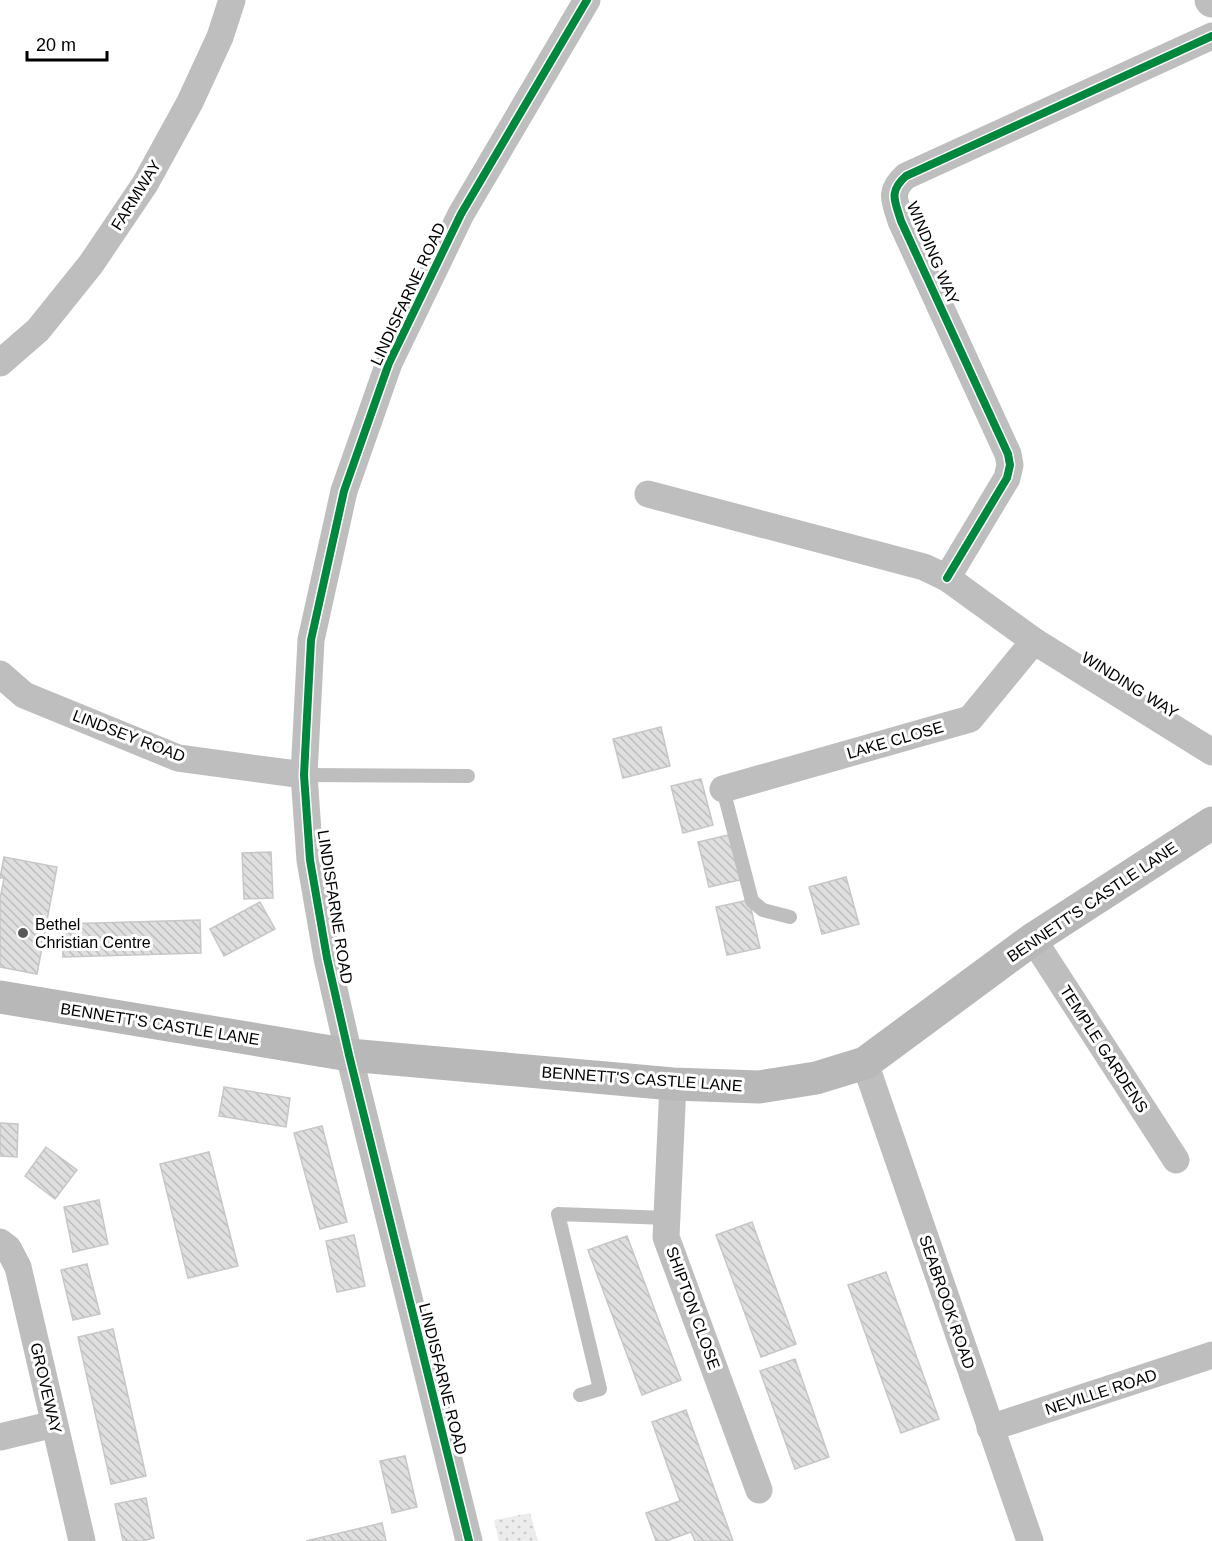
<svg xmlns="http://www.w3.org/2000/svg" width="1212" height="1541" font-family="Helvetica,sans-serif">
	<style>
		.grass { fill: url(#grass-dots) }
		.building { fill: url(#building-back-hatch); stroke: #c7c7c7; stroke-width: 1.5 }
		.lines { fill: none; stroke-linecap: round; stroke-linejoin: round }
		.service { stroke: #bebebe; stroke-width: 14 }
		.minor { stroke: #bebebe; stroke-width: 27 }
		.tertiary { stroke: #bebebe; stroke-width: 33 }
		.secondary { stroke: #b8b8b8; stroke-width: 33 }
		.cycleway-casing { stroke: #fff; stroke-width: 11 }
		.cycleway { stroke: #00873e; stroke-width: 8 }
		.poi-dot { fill: #595959; stroke: #fff; stroke-width: 2 }
		.labels { text-anchor: middle; dominant-baseline: central; stroke-width: 6; stroke-linejoin: round; paint-order: stroke }
		.street-label { font-size: 16px; fill: #000; stroke: #fff }
		.poi-label { font-size: 16px; fill: #000; stroke: #fff; text-anchor: start }
	</style>
	<defs>
		<pattern id="grass-dots" width="8" height="8" patternUnits="userSpaceOnUse" patternTransform="scale(1.5)"><rect width="8" height="8" fill="#ececec"/><path d="M2 2h.1M6 6h.1" fill="none" stroke="#c9c9c9" stroke-width="1.8" stroke-linecap="round"/></pattern>
		<pattern id="building-back-hatch" width="6" height="6" patternUnits="userSpaceOnUse" patternTransform="scale(1.5)"><rect width="6" height="6" fill="#dfdfdf"/><path d="M-1 5l2 2M0 0l6 6M5-1l2 2" fill="none" stroke="#bebebe"/></pattern>
	</defs>
	<rect width="100%" height="100%" fill="#fff"/>
	<polygon class="grass" points="530,1513 538,1541 499,1541 494,1520"/>
	<g class="building">
		<polygon points="661,727 670,766 623,778 613,739"/>
		<polygon points="701,779 713,825 683,833 671,786"/>
		<polygon points="733,834 744,879 709,887 698,842"/>
		<polygon points="271,852 273,898 244,899 242,853"/>
		<polygon points="4,857 57,867 37,974 0,967 0,899 4,878 0,878"/>
		<polygon points="846,877 859,924 822,934 809,887"/>
		<polygon points="749,900 760,948 727,955 716,907"/>
		<polygon points="260,902 275,929 224,956 210,929"/>
		<polygon points="200,920 201,953 63,957 62,924"/>
		<polygon points="224,1087 290,1098 286,1127 219,1116"/>
		<polygon points="0,1123 18,1124 17,1157 0,1156"/>
		<polygon points="322,1126 347,1222 320,1229 294,1133"/>
		<polygon points="46,1147 77,1170 55,1199 25,1176"/>
		<polygon points="209,1152 238,1266 188,1278 160,1164"/>
		<polygon points="99,1200 108,1244 73,1252 64,1207"/>
		<polygon points="752,1222 796,1344 761,1357 716,1235"/>
		<polygon points="354,1235 365,1286 337,1292 326,1241"/>
		<polygon points="627,1236 681,1380 642,1395 588,1250"/>
		<polygon points="87,1264 100,1314 73,1320 61,1270"/>
		<polygon points="886,1272 939,1419 901,1433 848,1285"/>
		<polygon points="113,1329 146,1476 111,1484 78,1337"/>
		<polygon points="795,1359 829,1457 795,1469 760,1371"/>
		<polygon points="686,1410 733,1541 695,1541 691,1532 666,1541 656,1541 646,1513 680,1501 652,1422"/>
		<polygon points="405,1456 417,1507 392,1513 380,1461"/>
		<polygon points="146,1498 154,1538 142,1541 123,1541 115,1504"/>
		<polygon points="382,1523 386,1541 306,1541"/>
	</g>
	<g class="lines">
		<g class="service">
			<polyline points="304,775 468,776"/>
			<polyline points="723,789 752,901 763,910 790,917"/>
			<polyline points="580,1395 600,1389 558,1214 667,1218"/>
		</g>
		<g class="minor">
			<polyline points="0,363 38,330 91,264 145,184 190,102 220,37 232,0"/>
			<polyline points="648,494 924,567 947,578 1034,641 1212,752"/>
			<path d="M947,578L1007,478L1010,465L1008,454L901,221C895,201 888,192 906,176L1212,36"/>
			<polyline points="0,674 24,695 178,758 304,775"/>
			<polyline points="723,789 970,719 1034,641"/>
			<polyline points="1033,939 1176,1160"/>
			<polyline points="865,1063 1030,1541"/>
			<polyline points="673,1084 666,1237 759,1490"/>
			<polyline points="0,1242 8,1248 18,1267 82,1541"/>
			<polyline points="990,1428 1212,1355"/>
			<polyline points="0,1437 54,1424"/>
			<polyline points="469,1541 349,1055 327,958 310,860 304,775 311,640 344,491 389,363 461,214 587,0"/>
		</g>
		<polyline class="tertiary" points="1211,0 1212,1"/>
		<polyline class="secondary" points="0,997 349,1055 673,1084 759,1087 816,1078 865,1063 1033,939 1212,823"/>
		<g class="cycleway-casing">
			<g id="cycleway">
				<path d="M947,578L1007,478L1010,465L1008,454L901,221C895,201 888,192 906,176L1212,36"/>
				<polyline points="469,1541 349,1055 327,958 310,860 304,775 311,640 344,491 389,363 461,214 587,0"/>
			</g>
		</g>
		<use href="#cycleway" class="cycleway"/>
	</g>
	<circle class="poi-dot" cx="23" cy="933" r="6"/>
	<g class="labels">
		<g class="street-label">
			<text transform="translate(136 195) rotate(-58)">FARMWAY</text>
			<text transform="translate(933 253) rotate(67)">WINDING WAY</text>
			<text transform="translate(408 294) rotate(-65)">LINDISFARNE ROAD</text>
			<text transform="translate(1130 685) rotate(32)">WINDING WAY</text>
			<text transform="translate(129 736) rotate(21)">LINDSEY ROAD</text>
			<text transform="translate(895 740) rotate(-16)">LAKE CLOSE</text>
			<text transform="translate(1092 902) rotate(-34)">BENNETT'S CASTLE LANE</text>
			<text transform="translate(335 907) rotate(81)">LINDISFARNE ROAD</text>
			<text transform="translate(160 1024) rotate(9)">BENNETT'S CASTLE LANE</text>
			<text transform="translate(1104 1049) rotate(57)">TEMPLE GARDENS</text>
			<text transform="translate(642 1079) rotate(4)">BENNETT'S CASTLE LANE</text>
			<text transform="translate(947 1302) rotate(71)">SEABROOK ROAD</text>
			<text transform="translate(693 1308) rotate(70)">SHIPTON CLOSE</text>
			<text transform="translate(443 1379) rotate(76)">LINDISFARNE ROAD</text>
			<text transform="translate(46 1388) rotate(77)">GROVEWAY</text>
			<text transform="translate(1101 1392) rotate(-18)">NEVILLE ROAD</text>
		</g>
		<g class="poi-label">
			<text x="35" y="924">Bethel<tspan x="35" dy="18">Christian Centre</tspan></text>
		</g>
	</g>
	<path d="M27 51v9h80v-9" fill="none" stroke="#000000" stroke-width="3"/>
	<text x="36" y="51" font-size="18" fill="#000000" stroke="#ffffff" stroke-width="4.5" paint-order="stroke">20 m</text>
</svg>
